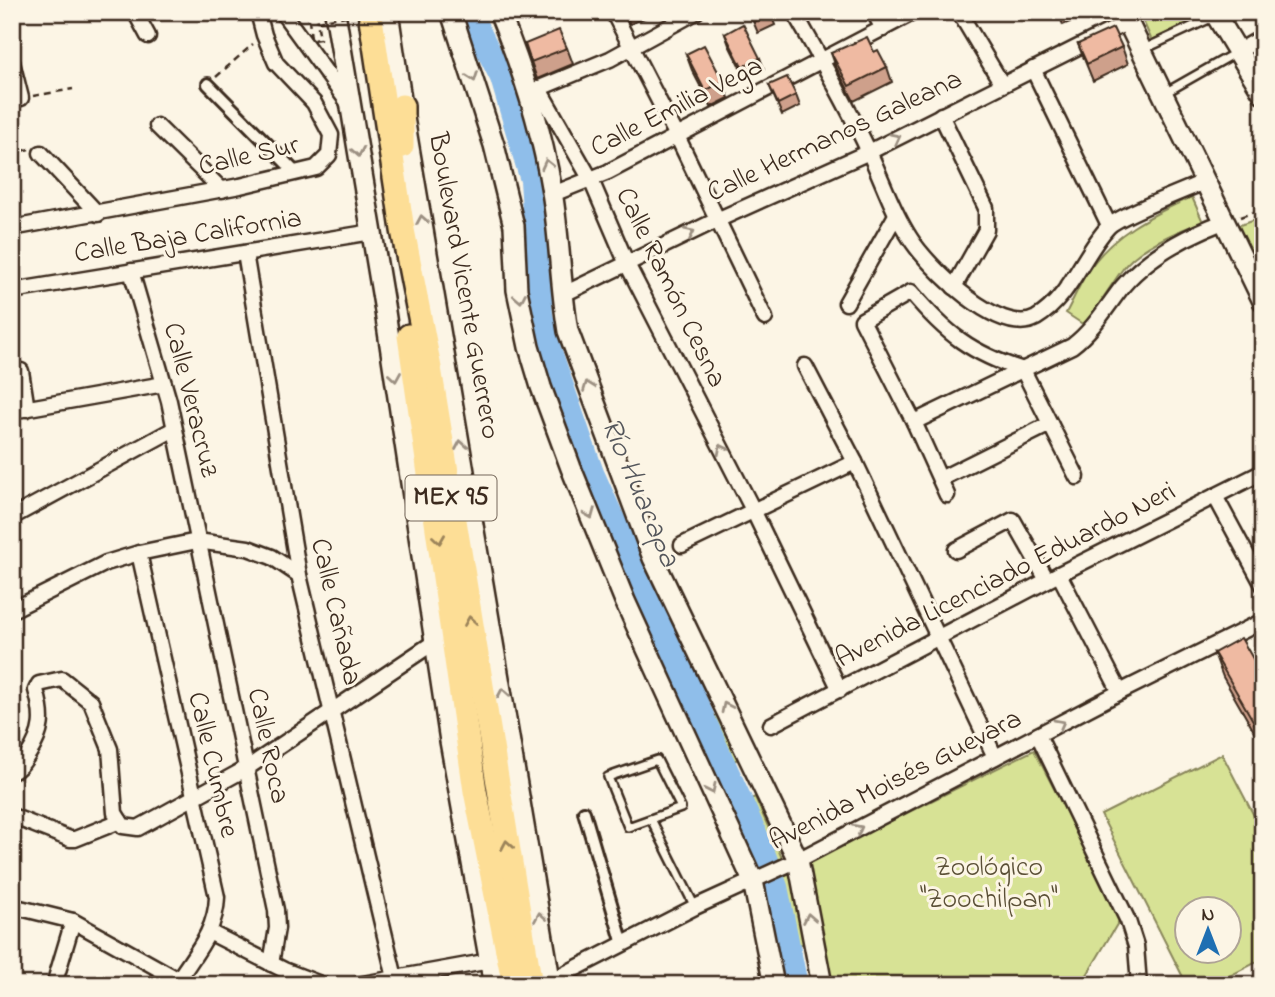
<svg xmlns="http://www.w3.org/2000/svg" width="1275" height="997" font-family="'Indie Flower',sans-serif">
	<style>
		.green { fill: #d7e295; stroke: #89865a; stroke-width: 2; fill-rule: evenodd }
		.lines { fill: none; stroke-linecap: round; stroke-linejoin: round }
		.river { stroke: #8fbeea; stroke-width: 24 }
		.service-casing { stroke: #3b2a1e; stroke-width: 12 }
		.pedestrian-casing { stroke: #3b2a1e; stroke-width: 16 }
		.minor-casing { stroke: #3b2a1e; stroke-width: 19 }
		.secondary-casing { stroke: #3b2a1e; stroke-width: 24 }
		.trunk-casing { stroke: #3b2a1e; stroke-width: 28 }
		.path { stroke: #3b2a1e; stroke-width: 2.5; stroke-dasharray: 7 5; stroke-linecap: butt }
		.service { stroke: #fcf5e5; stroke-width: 7 }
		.pedestrian { stroke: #fcf5e5; stroke-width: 10 }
		.minor { stroke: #fcf5e5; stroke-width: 14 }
		.secondary { stroke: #fcf5e5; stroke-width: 19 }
		.trunk { stroke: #fdde96; stroke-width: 23 }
		.path-bridge { stroke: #3b2a1e; stroke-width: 2.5; stroke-dasharray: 7 5; stroke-linecap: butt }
		.wall { fill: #cea08b; stroke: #3b2a1e; stroke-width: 2 }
		.building { fill: #efbaa2; stroke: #3b2a1e; stroke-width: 2 }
		.oneway { stroke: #9c9082 }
		.oneway2 { stroke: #9c845a }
		.labels { text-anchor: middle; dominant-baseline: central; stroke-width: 6; stroke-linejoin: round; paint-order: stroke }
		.shield { fill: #fcf5e5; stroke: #75675a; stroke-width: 2 }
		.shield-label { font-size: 26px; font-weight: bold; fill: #3b2a1e }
		.street-label { font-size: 28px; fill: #3b2a1e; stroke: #fcf5e5 }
		.park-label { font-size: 28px; fill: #5a4f36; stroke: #fcf5e5 }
		.water-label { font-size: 30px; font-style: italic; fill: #54565b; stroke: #fcf5e5 }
	</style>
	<rect width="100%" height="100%" fill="#fcf5e5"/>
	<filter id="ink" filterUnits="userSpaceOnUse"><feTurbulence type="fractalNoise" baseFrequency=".0143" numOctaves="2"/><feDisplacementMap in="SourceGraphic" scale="14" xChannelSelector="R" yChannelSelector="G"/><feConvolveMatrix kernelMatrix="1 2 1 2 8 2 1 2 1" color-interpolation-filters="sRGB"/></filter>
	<g filter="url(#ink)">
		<g class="green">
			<polygon points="1139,12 1197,12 1200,16 1152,41"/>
			<path d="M1192,197L1203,222C1179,230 1137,248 1122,270C1109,288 1098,307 1084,325L1066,313C1073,300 1079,286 1086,274C1111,234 1151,215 1192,197Z"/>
			<polygon points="1263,217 1263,279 1234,227"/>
			<polygon points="718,714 738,759 712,771 692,727"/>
			<polygon points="1034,750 1090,858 1119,921 1081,985 832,985 806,863"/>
			<path d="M1222,754L1263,833V959L1212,985H1187L1101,815ZM1230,909V951H1188V909Z"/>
			<polygon points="755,797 782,858 755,870 728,809"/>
			<polygon points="791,872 807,943 773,950 759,887"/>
		</g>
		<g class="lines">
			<polyline class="river" points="472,12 473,20 502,78 532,180 541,315 550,352 592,473 759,842 776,887 796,985"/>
			<g class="service-casing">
				<g id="service">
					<polyline points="1142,50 1213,17"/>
					<polyline points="1163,94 1237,52"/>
					<polygon points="657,760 681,808 628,827 608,777"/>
					<polyline points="651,819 695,907"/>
				</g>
			</g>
			<g class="pedestrian-casing">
				<g id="pedestrian">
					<polyline points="208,84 296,173"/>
					<polyline points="584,812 623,944"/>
				</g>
			</g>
			<g class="minor-casing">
				<g id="minor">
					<polyline points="135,12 148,36"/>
					<polyline points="282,12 349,104"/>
					<polyline points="613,12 677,136 765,318"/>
					<path d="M794,12C820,58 847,104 869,152C883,181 892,211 910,238C928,267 1000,338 1036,318C1070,298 1083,254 1108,227C1118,216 1186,190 1204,182"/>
					<polyline points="874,12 883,29"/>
					<polyline points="959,12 1002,84"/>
					<polyline points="1237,52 1263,37"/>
					<polyline points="12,62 21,98"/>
					<polyline points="1033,69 1109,225"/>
					<polyline points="539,89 591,180 627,264 753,510 840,690"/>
					<polyline points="530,92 610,59 696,12"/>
					<polyline points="941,115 986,208 986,230 954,287"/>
					<polyline points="157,126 222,190"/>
					<polyline points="41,153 98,214"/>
					<polyline points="553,194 608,172 914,12"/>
					<polyline points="12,228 240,186 316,168 329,155 331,135 314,103 276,63 264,35 258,12"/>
					<polyline points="245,253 299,575 395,978"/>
					<polyline points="131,271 169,401 276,910 277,928 271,964"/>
					<polyline points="12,291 372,232"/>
					<polyline points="562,295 717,220 869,152 1128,22"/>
					<polyline points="846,303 896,215"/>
					<polyline points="805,366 855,462 995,757"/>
					<polyline points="1023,370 1077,477"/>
					<polyline points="21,371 27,409"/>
					<polyline points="12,411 164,384"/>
					<path d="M914,422L1072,346C1093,330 1106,308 1122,287C1148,256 1186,236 1223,222"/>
					<polyline points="940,479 1050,424"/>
					<path d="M947,495L914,422L862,320L911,292C946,334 971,353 1023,370"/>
					<polyline points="1215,496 1263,585"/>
					<polyline points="12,517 174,429"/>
					<polyline points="682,545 855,462"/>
					<polyline points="956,550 1013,520 1047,580"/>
					<path d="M139,553L217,897C216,931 196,952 178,980"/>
					<polyline points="1059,574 1120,692"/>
					<polyline points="12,610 106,563 139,553 197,541 248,548 272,557 299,575"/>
					<polyline points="771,725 1059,574 1263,472"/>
					<polyline points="1038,735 1128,921 1136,946 1139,985"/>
					<path d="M12,772C20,768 23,762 28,755C43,732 44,717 36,690L39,684L62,679L91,702L110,749L115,813L123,826L138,828L247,768L436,641"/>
					<polyline points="12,816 70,839 75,839 120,821"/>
					<polyline points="12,906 73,921 188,985"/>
					<polyline points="209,932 284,970 323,985"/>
					<polyline points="56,978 73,921"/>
					<polyline points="551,981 695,907 798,860 1120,692 1263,621"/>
					<polyline points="357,985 490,961"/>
				</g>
			</g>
			<g class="secondary-casing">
				<g id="secondary">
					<polyline points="335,12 384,305 450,741 494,985"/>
					<polyline points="388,12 402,106 551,985"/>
					<polyline points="451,12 494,145 514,226 517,290 529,347 541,387 571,468 625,601 753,881 774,985"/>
					<path d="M499,12C523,70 542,131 552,192C560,238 560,285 568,331L653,558L798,860L822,985"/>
					<polyline points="1123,12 1263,301"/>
					<polyline points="1214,12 1263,93"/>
				</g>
			</g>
			<g class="trunk-casing">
				<g id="trunk">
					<polyline points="370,12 403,230 430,368 531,985"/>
					<polyline points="402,106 402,146"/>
					<polyline points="409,336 475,791 514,985"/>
				</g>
			</g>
			<g class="path">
				<polyline points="412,12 413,15"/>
				<polyline points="216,77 253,44"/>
				<polyline points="33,96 73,89"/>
				<polyline points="12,154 29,149"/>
				<polyline points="1240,217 1263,209"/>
			</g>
			<use href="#service" class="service"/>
			<use href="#pedestrian" class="pedestrian"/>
			<use href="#minor" class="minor"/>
			<use href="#secondary" class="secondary"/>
			<use href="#trunk" class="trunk"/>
			<polyline class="path-bridge" points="309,19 311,40 320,39 317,21 370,12"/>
		</g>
		<g class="wall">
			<polygon points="624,12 653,12 654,14 630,24"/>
			<polygon points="749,12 770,12 775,25 758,33"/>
			<polygon points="1058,12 1093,12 1063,25"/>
			<polygon points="725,34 760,58 764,69 746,79 729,45"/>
			<polygon points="525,44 567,48 573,64 537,79"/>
			<polygon points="1078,44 1122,47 1128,64 1093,81"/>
			<polygon points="874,52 887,67 892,82 854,101 836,67 831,53"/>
			<polygon points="686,54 723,81 729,98 711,107 692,70"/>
			<polygon points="769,85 796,95 800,106 782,115"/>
			<polygon points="1214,653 1263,676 1263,747 1223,677"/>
		</g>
		<g class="building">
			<polygon points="750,12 770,12 771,14 754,22"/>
			<polygon points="743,24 760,58 742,67 725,34"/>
			<polygon points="1113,28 1122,47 1087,64 1078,44"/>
			<polygon points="559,30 567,48 531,62 525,44"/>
			<polygon points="867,37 874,52 878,50 887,67 849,86 831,53"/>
			<polygon points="704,45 723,81 705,91 686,54"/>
			<polygon points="787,77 796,95 778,104 769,85"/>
			<polygon points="1241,638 1263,676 1263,738 1214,653"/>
		</g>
		<defs><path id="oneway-chevron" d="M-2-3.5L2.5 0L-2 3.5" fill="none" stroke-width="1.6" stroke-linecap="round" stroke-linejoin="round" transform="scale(1.75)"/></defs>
		<g class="oneway">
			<use href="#oneway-chevron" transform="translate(473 77) rotate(70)"/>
			<use href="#oneway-chevron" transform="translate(896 138) rotate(-27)"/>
			<use href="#oneway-chevron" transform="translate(358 152) rotate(80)"/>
			<use href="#oneway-chevron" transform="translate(547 164) rotate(-103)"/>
			<use href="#oneway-chevron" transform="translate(422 220) rotate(-100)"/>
			<use href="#oneway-chevron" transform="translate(690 233) rotate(-26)"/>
			<use href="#oneway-chevron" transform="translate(520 298) rotate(79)"/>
			<use href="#oneway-chevron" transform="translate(395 377) rotate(81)"/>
			<use href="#oneway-chevron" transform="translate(588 386) rotate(-111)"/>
			<use href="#oneway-chevron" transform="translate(461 445) rotate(-100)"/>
			<use href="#oneway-chevron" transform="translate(722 449) rotate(-117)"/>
			<use href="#oneway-chevron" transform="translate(590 514) rotate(68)"/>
			<use href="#oneway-chevron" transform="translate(503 693) rotate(-100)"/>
			<use href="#oneway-chevron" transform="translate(726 707) rotate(-116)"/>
			<use href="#oneway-chevron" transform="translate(1060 724) rotate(-28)"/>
			<use href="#oneway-chevron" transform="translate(711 789) rotate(65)"/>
			<use href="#oneway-chevron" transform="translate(858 829) rotate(-28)"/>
			<use href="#oneway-chevron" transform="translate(540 917) rotate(-99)"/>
			<use href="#oneway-chevron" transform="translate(809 918) rotate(-101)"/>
		</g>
		<g class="oneway2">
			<use href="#oneway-chevron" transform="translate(439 539) rotate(82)"/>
			<use href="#oneway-chevron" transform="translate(470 621) rotate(-99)"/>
			<use href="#oneway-chevron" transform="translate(507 845) rotate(-100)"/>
		</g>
	</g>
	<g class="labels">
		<rect class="shield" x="405.5" y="475.5" width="91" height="45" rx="5"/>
		<g class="shield-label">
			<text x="451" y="498">MEX 95</text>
		</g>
		<g class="street-label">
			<text transform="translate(677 108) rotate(-27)">Calle Emilia Vega</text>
			<text transform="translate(835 137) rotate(-25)">Calle Hermanos Galeana</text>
			<text transform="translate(249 157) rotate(-13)">Calle Sur</text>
			<text transform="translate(188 237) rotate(-9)">Calle Baja California</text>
			<text transform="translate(463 286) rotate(80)">Boulevard Vicente Guerrero</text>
			<text transform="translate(670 288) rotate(64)">Calle Ramón Cesna</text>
			<text transform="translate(190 400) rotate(76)">Calle Veracruz</text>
			<text transform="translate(1006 576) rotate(-27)">Avenida Licenciado Eduardo Neri</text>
			<text transform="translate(335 612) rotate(77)">Calle Cañada</text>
			<text transform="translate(267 746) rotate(78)">Calle Roca</text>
			<text transform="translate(212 765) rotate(77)">Calle Cumbre</text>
			<text transform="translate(896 781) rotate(-27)">Avenida Moisés Guevara</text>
		</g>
		<g class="park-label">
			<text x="989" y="868">Zoológico<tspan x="989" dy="32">"Zoochilpan"</tspan></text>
		</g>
		<g class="water-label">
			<text transform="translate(639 493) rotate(67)">Río Huacapa</text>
		</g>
	</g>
	<rect width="1275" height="997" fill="none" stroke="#fcf5e5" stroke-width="42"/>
	<rect x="21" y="21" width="1233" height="955" fill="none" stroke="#3b2a1e" stroke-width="2.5" filter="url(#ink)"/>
	<g transform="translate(1208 930)"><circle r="33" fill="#fcf5e5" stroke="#afa495" stroke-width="2"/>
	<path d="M0-5L12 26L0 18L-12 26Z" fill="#1f6fb2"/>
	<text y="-10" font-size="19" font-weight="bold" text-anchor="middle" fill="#3b2a1e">N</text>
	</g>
</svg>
